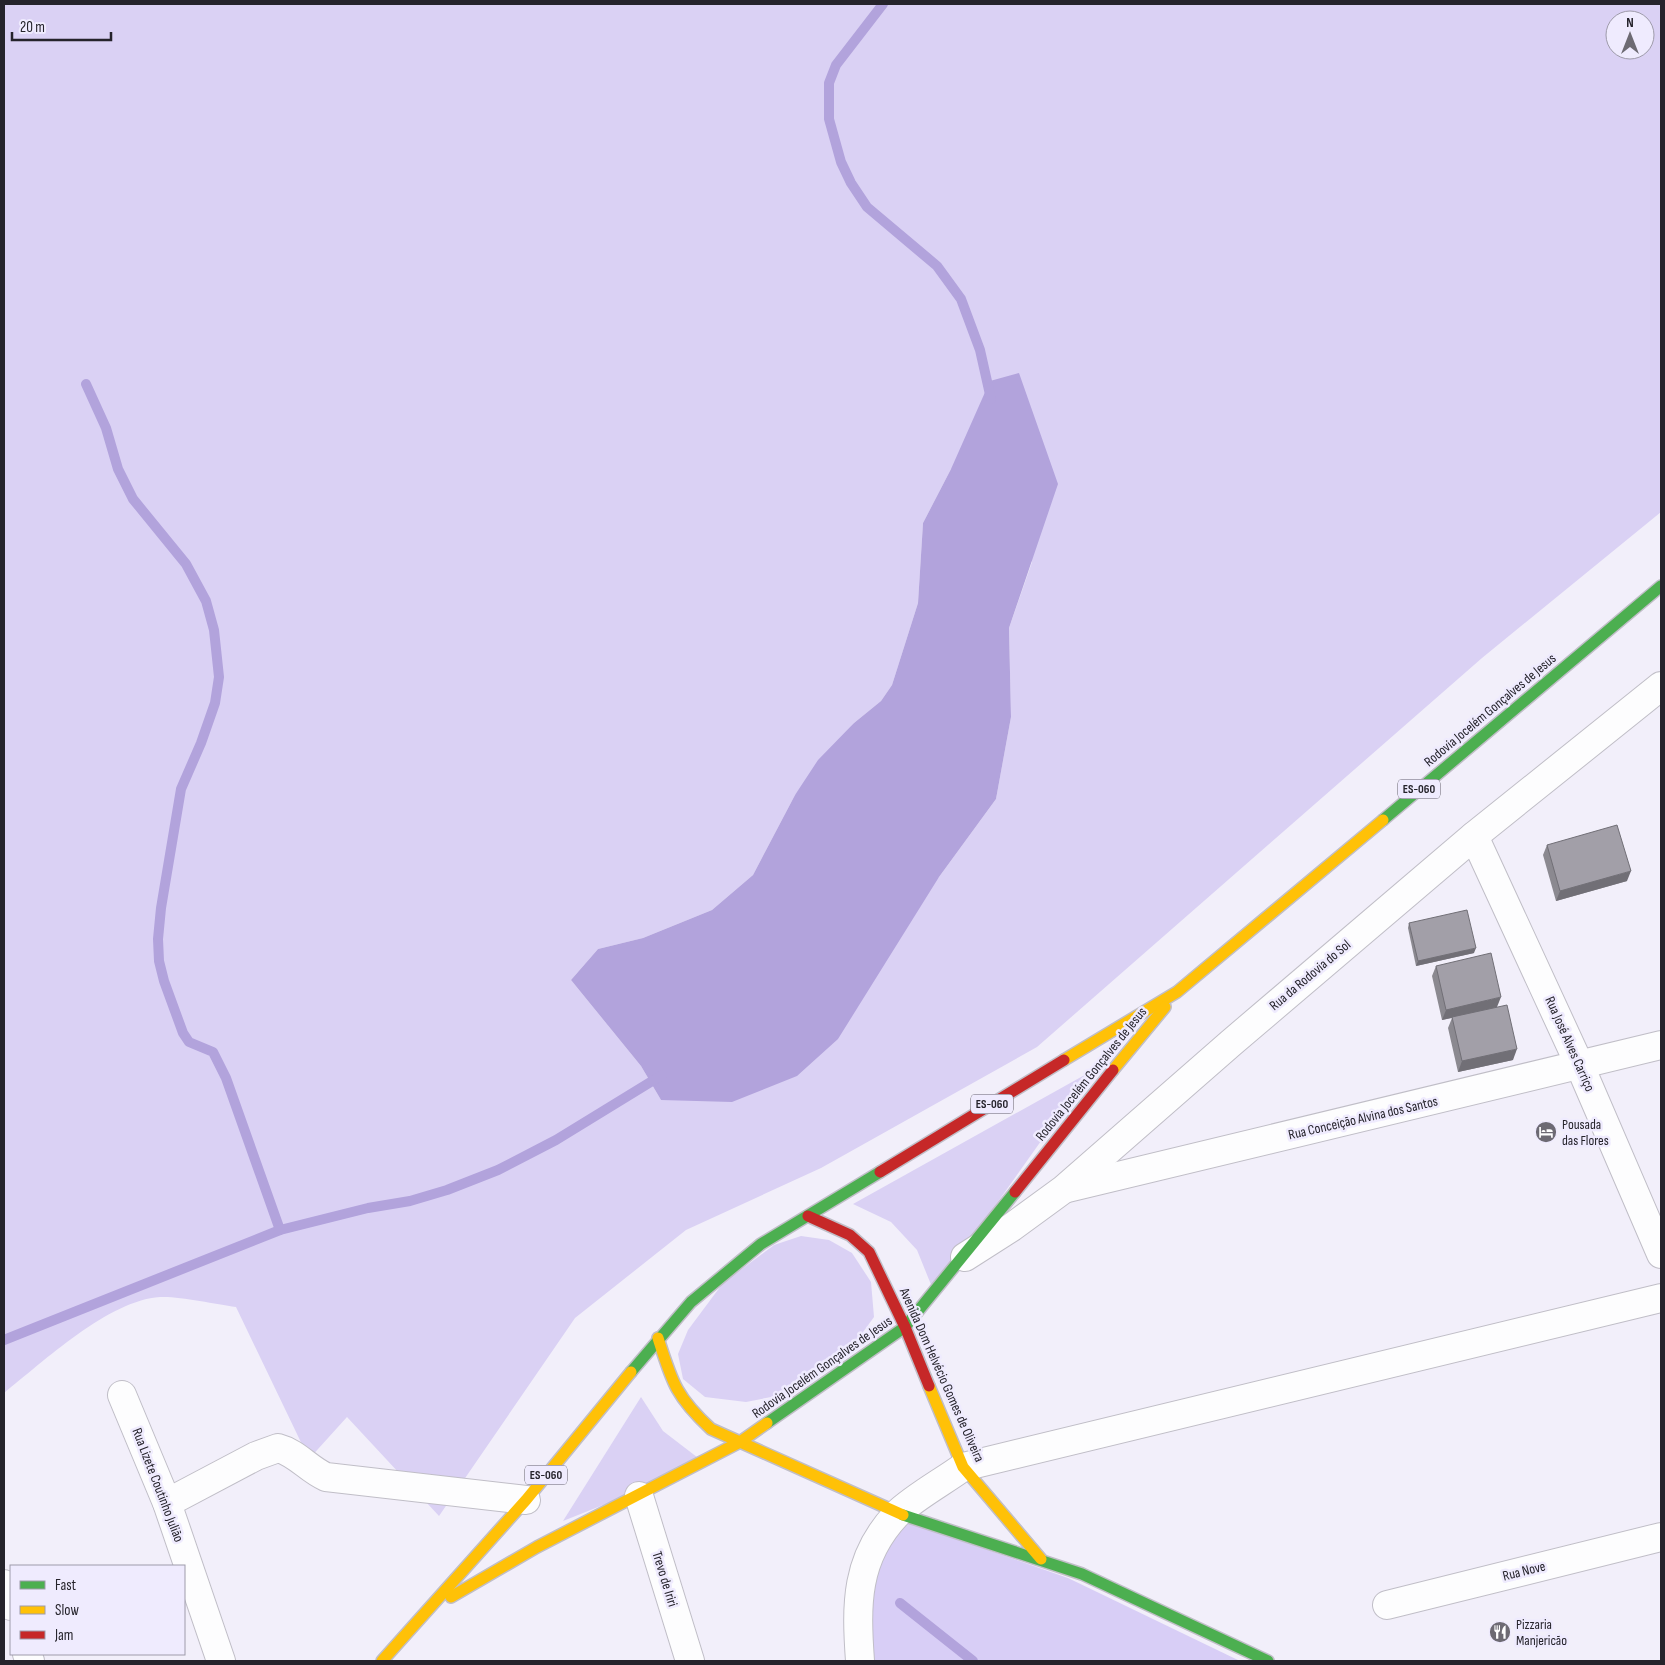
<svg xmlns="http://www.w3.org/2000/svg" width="1665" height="1665" font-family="'Sofia Sans Condensed',sans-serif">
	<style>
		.green { fill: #dad1f4; fill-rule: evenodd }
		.forest { fill: #d8cef6 }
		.water { fill: #b2a3dc }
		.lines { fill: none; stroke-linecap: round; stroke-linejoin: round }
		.stream { stroke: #b2a3dc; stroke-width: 10 }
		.street-casing { stroke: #c0bec7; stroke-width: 30 }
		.fast-casing { stroke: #c0bec7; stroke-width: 14 }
		.slow-casing { stroke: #c0bec7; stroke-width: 14 }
		.jam-casing { stroke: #c0bec7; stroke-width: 14 }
		.street { stroke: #fdfdfe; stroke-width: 28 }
		.fast { stroke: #4caf50; stroke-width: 11 }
		.slow { stroke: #ffc107; stroke-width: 11 }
		.jam { stroke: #c62828; stroke-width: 11 }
		.wall { fill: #8b8990 }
		.shaded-wall { fill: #716f76 }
		.building { fill: #a29fa8; stroke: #716f76 }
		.labels { text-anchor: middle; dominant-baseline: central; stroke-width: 5; stroke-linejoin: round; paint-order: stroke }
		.shield { fill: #efebfe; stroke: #625f6a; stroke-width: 1 }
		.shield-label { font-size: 12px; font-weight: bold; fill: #25232b }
		.street-label { font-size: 14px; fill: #25232b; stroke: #efebfe }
		.poi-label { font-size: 14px; fill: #25232b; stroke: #efebfe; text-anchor: start }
	</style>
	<rect width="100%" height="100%" fill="#f2effa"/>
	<g class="green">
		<path d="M4,4H1661V512L1482,658L1037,1047L821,1168L686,1230L575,1318L439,1516L347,1417L309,1459L236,1307C215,1304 179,1296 160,1297C109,1300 43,1362 4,1393ZM1615,20H1645V50H1615ZM951,469L1032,562L1009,628L1011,717L996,799L939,877L661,1100L641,1066L571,980L598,949L643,938L712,910L753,875L795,795L854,723L881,701L892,685L918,603L923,523Z"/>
		<polygon points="1090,1072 934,1292 917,1250 891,1222 853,1204"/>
		<polygon points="801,1236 829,1240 852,1253 871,1282 874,1317 853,1346 823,1373 771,1397 746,1402 705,1397 683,1379 678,1354 688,1330 723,1283 774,1245"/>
		<polygon points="641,1397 663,1431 706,1464 563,1521"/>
	</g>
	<polygon class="forest" points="902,1520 1068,1578 1240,1661 867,1661 866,1586"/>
	<polygon class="water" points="1019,373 1058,484 1009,628 1011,717 996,799 939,877 838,1039 797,1076 732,1102 661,1100 641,1066 571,980 598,949 643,938 712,910 753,875 795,795 818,760 854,723 881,701 892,685 918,603 923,523 951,469 990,381"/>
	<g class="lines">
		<g class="stream">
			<polyline points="883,4 836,65 829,83 829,119 841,162 851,183 867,207 937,266 961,299 980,350 991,399"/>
			<polyline points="86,384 106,428 118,469 133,499 186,564 206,601 214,630 219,677 215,703 201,743 181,789 161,908 158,939 159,961 164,981 183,1033 189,1042 213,1052 226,1078 280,1230"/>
			<polyline points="4,1340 280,1230 368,1208 410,1201 447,1190 498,1170 556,1140 662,1075"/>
			<polyline points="900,1603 973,1661"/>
		</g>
		<g class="street-casing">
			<g id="street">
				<polyline points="1474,836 1580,1066 1661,1254"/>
				<polyline points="1068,1188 1661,1045"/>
				<polyline points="965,1257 1012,1227 1064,1189 1231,1043 1474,836 1661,686"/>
				<polyline points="122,1395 167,1503 221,1661"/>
				<polyline points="639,1496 690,1661"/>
				<path d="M167,1503L256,1456L278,1448C297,1453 308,1469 326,1477L526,1500"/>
				<polyline points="4,1584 11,1606"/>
				<polyline points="1387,1605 1661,1537"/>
				<polyline points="27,1654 30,1661"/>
				<path d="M860,1661C856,1605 855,1558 897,1514C913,1498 944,1481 963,1467L1661,1298"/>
			</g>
		</g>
		<g class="fast-casing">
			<g id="fast">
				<polyline points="1383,820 1661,586"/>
				<polyline points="631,1372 691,1302 761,1244 880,1172"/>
				<polyline points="767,1423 905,1327 1015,1192"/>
				<polyline points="903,1515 1082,1574 1268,1661"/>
			</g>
		</g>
		<g class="slow-casing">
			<g id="slow">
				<polyline points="1064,1060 1177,992 1383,820"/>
				<polyline points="1113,1070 1165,1007"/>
				<path d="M658,1338C672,1382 676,1397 711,1429L903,1515"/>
				<polyline points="929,1386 963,1467 1041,1559"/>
				<polyline points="451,1597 537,1547 740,1442 767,1423"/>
				<polyline points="382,1661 526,1500 631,1372"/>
			</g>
		</g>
		<g class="jam-casing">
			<g id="jam">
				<polyline points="880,1172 1064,1060"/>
				<polyline points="1015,1192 1113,1070"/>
				<polyline points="808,1216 850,1235 869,1252 905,1327 929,1386"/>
			</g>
		</g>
		<use href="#street" class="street"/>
		<use href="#fast" class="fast"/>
		<use href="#slow" class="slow"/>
		<use href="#jam" class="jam"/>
	</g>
	<g class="wall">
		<polygon points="1547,845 1627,881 1556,901 1543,855"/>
		<polygon points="1409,923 1474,953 1416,966 1408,928"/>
		<polygon points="1436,966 1497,1007 1513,1060 1458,1072 1448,1028 1452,1018 1442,1020 1432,976"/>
	</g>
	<g class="shaded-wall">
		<polygon points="1631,871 1627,881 1556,901 1560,891"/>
		<polygon points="1476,948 1474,953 1416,966 1418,961"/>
		<polygon points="1501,997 1497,1007 1442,1020 1446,1010"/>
		<polygon points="1517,1049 1513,1060 1458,1072 1462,1061"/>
	</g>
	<g class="building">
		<polygon points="1617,825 1631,871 1560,891 1547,845"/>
		<polygon points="1467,910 1476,948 1418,961 1409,923"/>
		<polygon points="1491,953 1501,997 1446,1010 1436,966"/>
		<polygon points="1507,1005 1517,1049 1462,1061 1452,1017"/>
	</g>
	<defs>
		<g id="hotel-disc" transform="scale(1.125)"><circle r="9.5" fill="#6d6a73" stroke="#efebfe"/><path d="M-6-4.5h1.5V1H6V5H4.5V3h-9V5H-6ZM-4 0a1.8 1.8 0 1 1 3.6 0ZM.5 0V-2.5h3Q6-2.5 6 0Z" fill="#fff"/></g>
		<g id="restaurant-disc" transform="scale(1.125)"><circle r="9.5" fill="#6d6a73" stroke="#efebfe"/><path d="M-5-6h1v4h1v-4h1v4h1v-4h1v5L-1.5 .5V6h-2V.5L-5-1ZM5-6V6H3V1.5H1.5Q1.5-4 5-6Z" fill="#fff"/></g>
	</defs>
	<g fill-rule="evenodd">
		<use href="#hotel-disc" x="1546" y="1132"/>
		<use href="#restaurant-disc" x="1500" y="1632"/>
	</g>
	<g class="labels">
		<g class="shield">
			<rect x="1398" y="779.5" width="42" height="19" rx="4"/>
			<rect x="971" y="1094.5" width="42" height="19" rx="4"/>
			<rect x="525" y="1465.5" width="42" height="19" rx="4"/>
		</g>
		<g class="shield-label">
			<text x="1419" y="789">ES-060</text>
			<text x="992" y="1104">ES-060</text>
			<text x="546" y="1475">ES-060</text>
		</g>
		<g class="street-label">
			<text transform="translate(1490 710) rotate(-40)">Rodovia Jocelém Gonçalves de Jesus</text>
			<text transform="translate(1310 975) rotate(-40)">Rua da Rodovia do Sol</text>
			<text transform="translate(1570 1044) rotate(66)">Rua José Alves Carriço</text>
			<text transform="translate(1091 1074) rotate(-51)">Rodovia Jocelém Gonçalves de Jesus</text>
			<text transform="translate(1363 1118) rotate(-13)">Rua Conceição Alvina dos Santos</text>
			<text transform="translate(822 1367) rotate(-35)">Rodovia Jocelém Gonçalves de Jesus</text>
			<text transform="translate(942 1375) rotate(66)">Avenida Dom Helvécio Gomes de Oliveira</text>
			<text transform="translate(158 1485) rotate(69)">Rua Lizete Coutinho Julião</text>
			<text transform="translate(1524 1571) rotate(-14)">Rua Nove</text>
			<text transform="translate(665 1579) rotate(73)">Trevo de Iriri</text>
		</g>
		<g class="poi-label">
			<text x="1562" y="1124">Pousada<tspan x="1562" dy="16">das Flores</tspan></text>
			<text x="1516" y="1624">Pizzaria<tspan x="1516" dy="16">Manjericão</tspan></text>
		</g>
	</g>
	<rect width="1665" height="1665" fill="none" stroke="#25232b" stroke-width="10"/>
	<rect x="10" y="1565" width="175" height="90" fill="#efebfe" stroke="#9e9baa"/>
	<rect x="20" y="1581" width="25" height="8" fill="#4caf50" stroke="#9e9baa"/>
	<text x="55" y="1590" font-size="15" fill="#25232b">Fast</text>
	<rect x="20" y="1606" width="25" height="8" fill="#ffc107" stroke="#9e9baa"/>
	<text x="55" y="1615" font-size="15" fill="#25232b">Slow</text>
	<rect x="20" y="1631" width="25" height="8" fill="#c62828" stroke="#9e9baa"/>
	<text x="55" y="1640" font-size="15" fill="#25232b">Jam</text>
	<g transform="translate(1630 35)"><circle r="24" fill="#efebfe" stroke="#9e9baa"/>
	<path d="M0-4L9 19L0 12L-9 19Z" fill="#6d6a73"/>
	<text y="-8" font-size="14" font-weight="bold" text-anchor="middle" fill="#25232b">N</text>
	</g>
	<path d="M12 32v8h99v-8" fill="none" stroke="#25232b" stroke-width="2.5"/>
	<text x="20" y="32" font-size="15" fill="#25232b" stroke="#efebfe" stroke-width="4" paint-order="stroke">20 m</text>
</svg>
